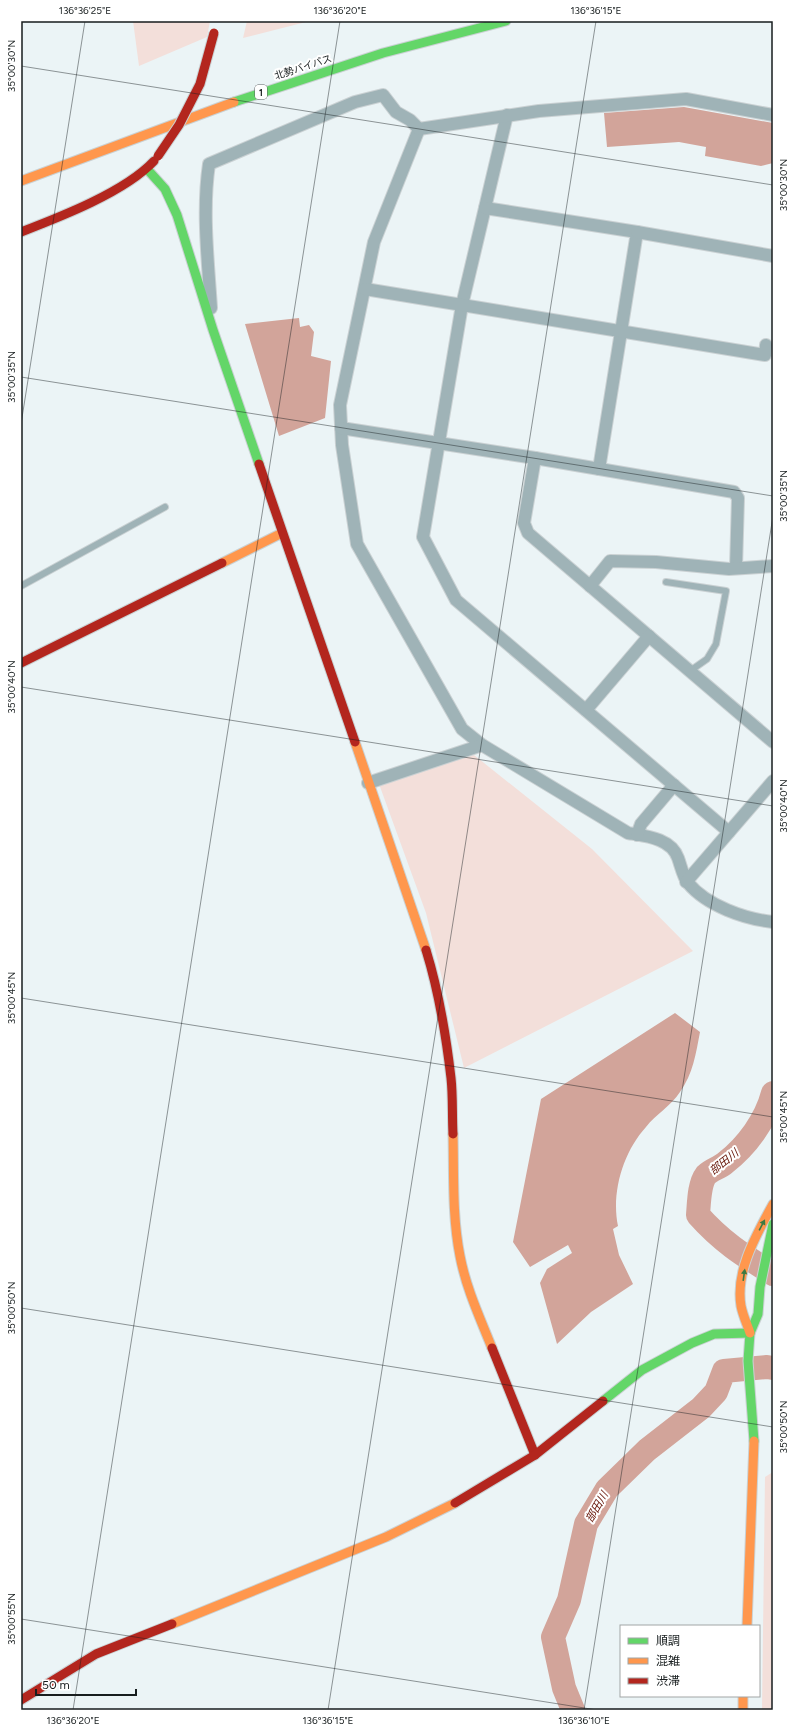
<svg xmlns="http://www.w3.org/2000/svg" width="794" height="1731" font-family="Figtree,'Noto Sans JP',sans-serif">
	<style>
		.green { fill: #f3dfda }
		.water { fill: #d2a49a }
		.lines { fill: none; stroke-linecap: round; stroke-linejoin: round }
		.river { stroke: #d2a49a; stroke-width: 24 }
		.lane-casing { stroke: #cad1d3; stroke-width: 8 }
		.street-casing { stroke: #cad1d3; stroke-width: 14 }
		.fast-casing { stroke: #cad1d3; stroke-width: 11 }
		.slow-casing { stroke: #cad1d3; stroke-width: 11 }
		.jam-casing { stroke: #cad1d3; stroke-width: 11 }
		.lane { stroke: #9fb3b7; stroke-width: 6 }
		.street { stroke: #9fb3b7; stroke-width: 12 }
		.fast { stroke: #63d668; stroke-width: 9 }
		.slow { stroke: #ff974d; stroke-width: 9 }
		.jam { stroke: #b3261e; stroke-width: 9 }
		.jam-bridge-casing { stroke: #cad1d3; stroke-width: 11; stroke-linecap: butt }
		.jam-bridge { stroke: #b3261e; stroke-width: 9 }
		.oneway { fill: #3d7a43 }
		.ticks { fill: none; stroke: #171d1e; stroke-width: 1; stroke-opacity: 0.45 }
		.labels { text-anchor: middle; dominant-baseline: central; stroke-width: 4; stroke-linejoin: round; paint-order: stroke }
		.shield { fill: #fff; stroke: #5d6162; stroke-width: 1 }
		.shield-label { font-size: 9px; font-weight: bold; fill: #171d1e }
		.street-label { font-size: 10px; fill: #171d1e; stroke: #fff }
		.water-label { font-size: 11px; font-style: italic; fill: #641002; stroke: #fff }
		.neatline { fill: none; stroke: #171d1e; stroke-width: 1.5 }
		.ticks-label { font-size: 10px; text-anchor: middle; fill: #171d1e }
	</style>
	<rect width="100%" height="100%" fill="#ebf4f6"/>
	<g class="green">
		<polygon points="133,21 210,21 207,37 139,66"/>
		<polygon points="247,21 310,21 243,38"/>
		<polygon points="474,755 592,849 693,951 464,1068 426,913 379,784"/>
		<polygon points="773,1472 773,1710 762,1710 765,1477"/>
	</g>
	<g class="water">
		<polygon points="684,107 773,123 773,163 761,166 705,156 706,147 679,142 607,147 604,113"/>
		<polygon points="299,318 300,327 309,325 314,332 311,356 331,361 325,418 279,436 245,324"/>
		<path d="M675,1013L700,1032C696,1053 693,1074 680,1092C671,1106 656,1114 646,1127C623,1152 611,1193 618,1226L613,1229L619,1255L633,1284L591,1312L557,1344L540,1283L547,1269L572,1253L568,1245L530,1267L513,1242L541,1099Z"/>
	</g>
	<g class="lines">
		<g class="river">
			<path d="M773,1093C766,1120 747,1146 725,1163C719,1168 711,1170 706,1175C699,1184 699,1204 698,1215C722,1242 743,1255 773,1274"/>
			<polyline points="573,1710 564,1688 553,1637 569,1600 586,1524 607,1489 647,1450 701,1408 716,1392 724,1371 767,1367 773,1368"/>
		</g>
		<g class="lane-casing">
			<g id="lane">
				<polyline points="666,582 726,591 716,644 707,659 690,671"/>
				<polyline points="21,586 165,507"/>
			</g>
		</g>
		<g class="street-casing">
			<g id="street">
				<polyline points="507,115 462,305 423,537 456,600 729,832"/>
				<path d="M419,129L374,242L340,405L342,445L357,544L462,729L482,745L628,833C645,836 671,838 678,858C681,866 683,877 688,883C707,906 745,919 773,922"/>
				<polyline points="419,129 539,111 686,99 773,115"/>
				<polyline points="485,208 637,232 599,469"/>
				<polyline points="637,232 773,256"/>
				<polyline points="365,289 765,355 766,345"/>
				<path d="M211,308C208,260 202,211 209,164L355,102L383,95L396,112L410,120L419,129"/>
				<polyline points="341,428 535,458 734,492 738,498 736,568"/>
				<polyline points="535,458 524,523 528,533 773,742"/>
				<polyline points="590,586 610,561 656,562 729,569 773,566"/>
				<polyline points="586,710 649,636"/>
				<polyline points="368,783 482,745"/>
				<polyline points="637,835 641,824 674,785"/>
				<polyline points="686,882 773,781"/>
			</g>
		</g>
		<g class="fast-casing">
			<g id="fast">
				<polyline points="234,102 383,53 506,21"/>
				<polyline points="147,169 165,189 177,215 213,330 259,464"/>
				<polyline points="603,1401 642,1370 692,1343 714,1334 750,1333"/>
				<polyline points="754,1441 748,1361 750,1333 758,1314 760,1287 773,1224"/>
			</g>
		</g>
		<g class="slow-casing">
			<g id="slow">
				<polyline points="21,181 234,102"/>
				<polyline points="222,563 282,533"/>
				<polyline points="355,742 426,950"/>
				<path d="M453,1134C454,1174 452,1216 460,1256C466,1288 480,1318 492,1348"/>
				<path d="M750,1333C747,1324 743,1316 741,1306C735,1270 757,1234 773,1204"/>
				<polyline points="172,1624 386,1537 455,1503"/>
				<polyline points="747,1626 754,1441"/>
				<polyline points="743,1696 743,1710"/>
			</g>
		</g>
		<g class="jam-casing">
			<g id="jam">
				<path d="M21,232C60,217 125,192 154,161"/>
				<polyline points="259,464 355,742"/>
				<polyline points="21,663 222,563"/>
				<path d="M426,950C439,992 446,1035 451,1078C453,1096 452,1115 453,1134"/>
				<polyline points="492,1348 535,1455"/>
				<polyline points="455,1503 535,1455 603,1401"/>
				<polyline points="21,1700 96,1654 172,1624"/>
			</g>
		</g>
		<use href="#lane" class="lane"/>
		<use href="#street" class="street"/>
		<use href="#fast" class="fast"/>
		<use href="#slow" class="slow"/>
		<use href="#jam" class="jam"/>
		<g class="jam-bridge-casing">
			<polyline id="jam-bridge" points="158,156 179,125 200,84 214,33"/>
		</g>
		<use href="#jam-bridge" class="jam-bridge"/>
	</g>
	<defs><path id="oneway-solid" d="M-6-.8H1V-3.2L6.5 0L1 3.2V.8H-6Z"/></defs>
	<g class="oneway">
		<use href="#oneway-solid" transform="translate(762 1225) rotate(-62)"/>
		<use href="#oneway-solid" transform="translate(744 1275) rotate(-82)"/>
	</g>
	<path class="ticks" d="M21,66L773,185M21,377L773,496M21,424L85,21M21,687L773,806M21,998L773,1117M21,1308L773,1427M21,1619L597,1710M73,1710L340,21M328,1710L596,21M584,1710L773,516"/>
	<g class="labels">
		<rect class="shield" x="255" y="85" width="12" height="14" rx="3"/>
		<g class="shield-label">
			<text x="261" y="92">1</text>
		</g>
		<g class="street-label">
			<text transform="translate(303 67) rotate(-18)">北勢バイパス</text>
		</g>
		<g class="water-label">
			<text transform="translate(724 1162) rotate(-38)">部田川</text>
			<text transform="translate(597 1507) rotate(-60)">部田川</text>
		</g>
	</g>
	<rect width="794" height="1731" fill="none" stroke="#ffffff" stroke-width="44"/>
	<rect x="620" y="1625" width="140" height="72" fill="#ffffff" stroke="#a2a5a5"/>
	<rect x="628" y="1638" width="20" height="6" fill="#63d668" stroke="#a2a5a5"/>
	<text x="656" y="1645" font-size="12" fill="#171d1e">順調</text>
	<rect x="628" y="1658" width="20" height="6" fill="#ff974d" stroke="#a2a5a5"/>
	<text x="656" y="1665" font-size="12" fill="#171d1e">混雑</text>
	<rect x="628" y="1678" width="20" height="6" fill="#b3261e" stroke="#a2a5a5"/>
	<text x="656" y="1685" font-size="12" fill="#171d1e">渋滞</text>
	<path d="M36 1689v6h100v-6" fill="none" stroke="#171d1e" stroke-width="2"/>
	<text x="42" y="1689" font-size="12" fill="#171d1e" stroke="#ffffff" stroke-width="3" paint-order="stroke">50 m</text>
	<rect x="22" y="22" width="750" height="1687" class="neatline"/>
	<g class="ticks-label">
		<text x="85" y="14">136°36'25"E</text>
		<text x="340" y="14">136°36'20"E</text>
		<text x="596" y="14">136°36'15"E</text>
		<text transform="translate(11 66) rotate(-90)" y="4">35°00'30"N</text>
		<text transform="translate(783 185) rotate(-90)" y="4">35°00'30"N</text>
		<text transform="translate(11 377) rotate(-90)" y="4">35°00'35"N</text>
		<text transform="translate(783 496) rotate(-90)" y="4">35°00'35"N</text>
		<text transform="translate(11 687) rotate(-90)" y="4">35°00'40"N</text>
		<text transform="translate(783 806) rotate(-90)" y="4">35°00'40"N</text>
		<text transform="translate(11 998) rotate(-90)" y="4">35°00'45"N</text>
		<text transform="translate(783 1117) rotate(-90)" y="4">35°00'45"N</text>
		<text transform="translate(11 1308) rotate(-90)" y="4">35°00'50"N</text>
		<text transform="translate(783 1427) rotate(-90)" y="4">35°00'50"N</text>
		<text transform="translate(11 1619) rotate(-90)" y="4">35°00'55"N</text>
		<text x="73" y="1724">136°36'20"E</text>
		<text x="328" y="1724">136°36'15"E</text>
		<text x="584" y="1724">136°36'10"E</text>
	</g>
</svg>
